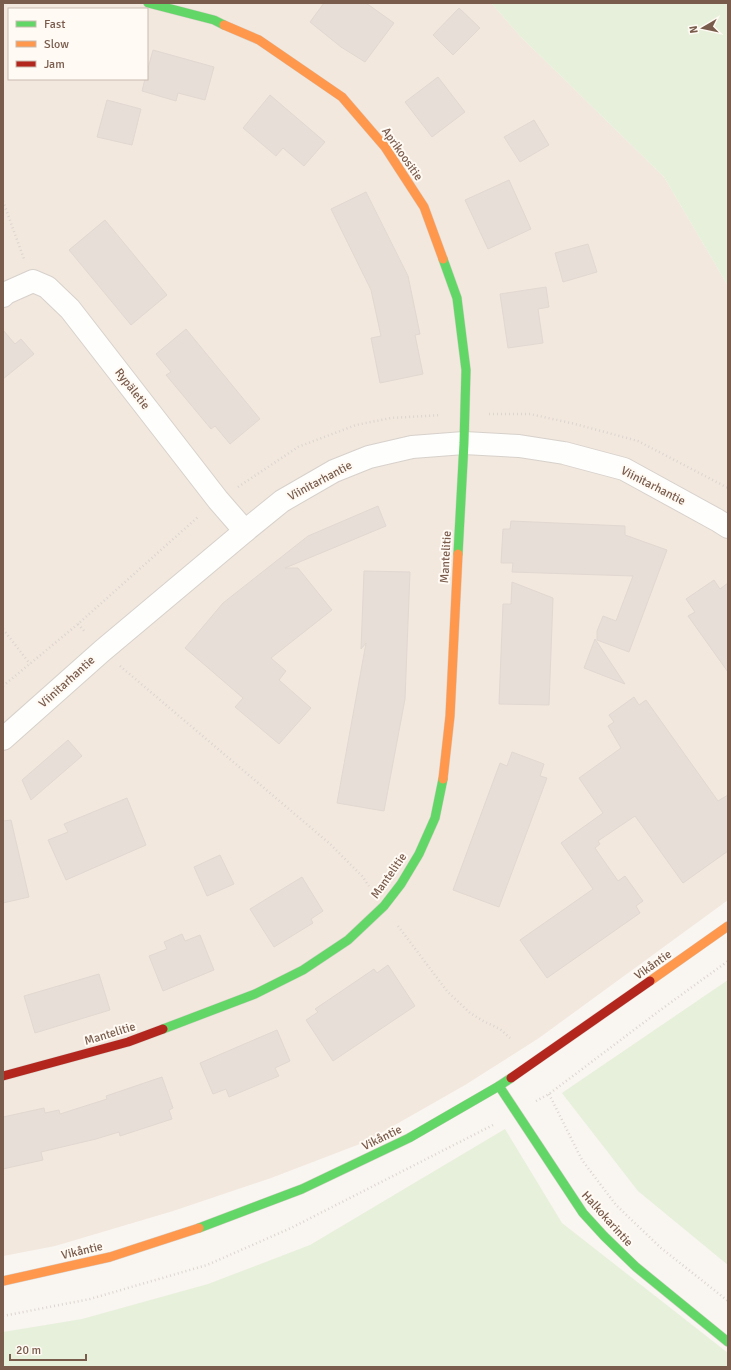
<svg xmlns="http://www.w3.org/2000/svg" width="731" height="1370" font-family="Signika,sans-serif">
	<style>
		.residential { fill: #f2e8de; fill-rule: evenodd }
		.green { fill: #e7f0db }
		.building { fill: #e6ded7; stroke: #e2d8d2 }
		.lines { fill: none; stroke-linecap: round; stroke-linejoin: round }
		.street-casing { stroke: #d7d1cb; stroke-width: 24 }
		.fast-casing { stroke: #d9d2cb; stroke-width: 10 }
		.slow-casing { stroke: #d9d2cb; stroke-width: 10 }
		.jam-casing { stroke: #d9d2cb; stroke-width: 10 }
		.path { stroke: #dcd5d0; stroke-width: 2.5; stroke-dasharray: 1 3; stroke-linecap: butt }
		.street { stroke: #fefefd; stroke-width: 22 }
		.fast { stroke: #63d668; stroke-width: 9 }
		.slow { stroke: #ff974d; stroke-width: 9 }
		.jam { stroke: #b3261e; stroke-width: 9 }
		.labels { text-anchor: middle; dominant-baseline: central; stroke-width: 4; stroke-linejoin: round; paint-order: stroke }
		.street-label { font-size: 12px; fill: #7a5c4d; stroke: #fffaf3 }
	</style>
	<rect width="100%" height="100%" fill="#f9f5f0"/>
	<path class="residential" d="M3,3H491L521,37L664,177L728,286V900L539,1038L465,1085L365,1142L271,1178L173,1211L55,1246L3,1256ZM9,9H147V79H9Z"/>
	<g class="green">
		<polygon points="491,3 728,3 728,286 664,177 521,37"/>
		<polygon points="728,980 728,1265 638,1191 562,1093"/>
		<polygon points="505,1129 562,1223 728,1353 728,1367 3,1367 3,1332 82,1319 208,1284 310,1245"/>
	</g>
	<g class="building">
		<polygon points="324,3 366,3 394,23 365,62 341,47 310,22"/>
		<polygon points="459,8 480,28 453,55 433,35"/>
		<polygon points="153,50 214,67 205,100 178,93 176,101 142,91 145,79 147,79 147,72"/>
		<polygon points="438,77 465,112 432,137 405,102"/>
		<polygon points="270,95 325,142 304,166 283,148 276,156 243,128"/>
		<polygon points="107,100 141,109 132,145 97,137"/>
		<polygon points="534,120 549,145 520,162 504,137"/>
		<polygon points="509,180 531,229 488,249 465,200"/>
		<polygon points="366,192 408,276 420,334 415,335 423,374 380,383 371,338 381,336 371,290 331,209"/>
		<polygon points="105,220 167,295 131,325 69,250"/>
		<polygon points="588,244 597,272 563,282 555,253"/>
		<polygon points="546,287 549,307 538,309 543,343 508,348 500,294"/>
		<polygon points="186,329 260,419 230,444 215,426 211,429 166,375 171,372 156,354"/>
		<polygon points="3,330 15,344 21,339 34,354 3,379"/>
		<polygon points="378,506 386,526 285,568 298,568 332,610 271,658 286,671 279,680 311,708 279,744 235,707 243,698 185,648 223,603 308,536"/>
		<polygon points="511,521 625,526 625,535 667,550 629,652 597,640 597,631 603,616 616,621 633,576 512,572 513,563 501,563 503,529 510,529"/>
		<polygon points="364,571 410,572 405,699 384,811 337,803 366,643 361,649"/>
		<polygon points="714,580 720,589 728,583 728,672 688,616 695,612 686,599"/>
		<polygon points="512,582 553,598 549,705 499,704 503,604 511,604"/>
		<polygon points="595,639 625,684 584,668"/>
		<polygon points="634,697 639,705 646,700 718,801 728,795 728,851 683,883 635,816 598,841 600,844 595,848 618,881 625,876 643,901 636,906 640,913 547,978 520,940 593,889 561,843 603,813 579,778 621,748 608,726 614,722 609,715"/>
		<polygon points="68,740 82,756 31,800 22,780"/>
		<polygon points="512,752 544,764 540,776 547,778 499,907 453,890 500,763 507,766"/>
		<polygon points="127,798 146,845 66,880 48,840 68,832 64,824"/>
		<polygon points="11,820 29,897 3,903 3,821"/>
		<polygon points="220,855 234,884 207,896 194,867"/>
		<polygon points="302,877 323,911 311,919 313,923 274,947 250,909"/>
		<polygon points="182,934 185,941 200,935 214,970 163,991 149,956 167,949 164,942"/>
		<polygon points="388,965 415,1006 333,1061 306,1020 318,1012 315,1009 349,986 374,969 377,973"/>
		<polygon points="99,974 110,1010 35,1033 24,996"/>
		<polygon points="277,1030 290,1061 275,1068 279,1076 229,1097 226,1089 213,1094 200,1063"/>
		<polygon points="162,1077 173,1108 169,1110 172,1119 120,1136 119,1132 96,1139 41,1152 43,1160 3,1169 3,1117 44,1108 45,1113 59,1110 60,1114 107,1099 106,1096"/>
	</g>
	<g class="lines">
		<g class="street-casing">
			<g id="street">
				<polyline points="3,296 6,293 33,281 47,287 70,309 218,500 245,531"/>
				<polyline points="3,739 102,651 245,531 282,501 334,471 369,457 412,447 464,443 519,446 564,453 624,469 717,520 728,527"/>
			</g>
		</g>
		<g class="fast-casing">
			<g id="fast">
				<polyline points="148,3 214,20 224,25"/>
				<polyline points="443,259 457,298 466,370 464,443 458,554"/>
				<polyline points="163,1029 255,994 303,970 348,940 384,906 401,884 419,854 435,818 443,779"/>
				<polyline points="499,1086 583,1213 604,1236 636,1267 728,1342"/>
				<polyline points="199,1228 302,1189 409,1138 499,1086 511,1078"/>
			</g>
		</g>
		<g class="slow-casing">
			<g id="slow">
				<polyline points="224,25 259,40 342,97 385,147 424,207 443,259"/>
				<polyline points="443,779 450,716 458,554"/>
				<polyline points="650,981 728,926"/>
				<polyline points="3,1281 110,1257 199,1228"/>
			</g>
		</g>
		<g class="jam-casing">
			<g id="jam">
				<polyline points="3,1076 128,1042 163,1029"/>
				<polyline points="511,1078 650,981"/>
			</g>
		</g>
		<g class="path">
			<polyline points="3,201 24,259"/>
			<polyline points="489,414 530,414 575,424 638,441 728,488"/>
			<polyline points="238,487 298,447 356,425 391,418 441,415"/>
			<polyline points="78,624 86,633"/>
			<polyline points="3,629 30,664"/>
			<polyline points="120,666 329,843 362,876 369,886"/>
			<polyline points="3,686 78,624 199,516"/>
			<polyline points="398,926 447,991 470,1013 485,1022 500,1029 510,1038"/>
			<polyline points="549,1094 582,1160 616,1205 661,1248 728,1301"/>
			<polyline points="536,1101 549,1094 659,1011 728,961"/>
			<polyline points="3,1316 90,1299 207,1265 291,1228 495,1124"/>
		</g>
		<use href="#street" class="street"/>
		<use href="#fast" class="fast"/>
		<use href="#slow" class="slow"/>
		<use href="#jam" class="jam"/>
	</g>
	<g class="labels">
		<g class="street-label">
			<text transform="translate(402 154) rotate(55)">Aprikoositie</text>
			<text transform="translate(132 389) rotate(52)">Rypäletie</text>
			<text transform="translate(320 481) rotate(-28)">Viinitarhantie</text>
			<text transform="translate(653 486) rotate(27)">Viinitarhantie</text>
			<text transform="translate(446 557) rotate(-87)">Mantelitie</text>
			<text transform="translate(67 682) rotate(-42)">Viinitarhantie</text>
			<text transform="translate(389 876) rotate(-55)">Mantelitie</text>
			<text transform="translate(653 965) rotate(-35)">Vikåntie</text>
			<text transform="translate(110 1034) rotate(-17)">Mantelitie</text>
			<text transform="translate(382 1138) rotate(-26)">Vikåntie</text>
			<text transform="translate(607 1219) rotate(48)">Halkokarintie</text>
			<text transform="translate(82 1251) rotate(-13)">Vikåntie</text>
		</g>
	</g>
	<rect width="731" height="1370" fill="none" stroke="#7a5c4d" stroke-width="8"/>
	<rect x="8" y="8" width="140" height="72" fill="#fffaf3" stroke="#cabbb1"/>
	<rect x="16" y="21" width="20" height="6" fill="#63d668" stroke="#cabbb1"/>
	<text x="44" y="28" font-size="12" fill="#7a5c4d">Fast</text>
	<rect x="16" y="41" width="20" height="6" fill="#ff974d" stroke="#cabbb1"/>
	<text x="44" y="48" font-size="12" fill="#7a5c4d">Slow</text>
	<rect x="16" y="61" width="20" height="6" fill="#b3261e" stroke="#cabbb1"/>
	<text x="44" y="68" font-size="12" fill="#7a5c4d">Jam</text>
	<g transform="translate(703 28) rotate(261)" stroke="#fffaf3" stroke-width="3" paint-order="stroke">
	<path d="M0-3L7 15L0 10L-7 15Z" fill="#7a5c4d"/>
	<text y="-6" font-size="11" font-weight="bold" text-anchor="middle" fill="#7a5c4d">N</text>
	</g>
	<path d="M10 1354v6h76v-6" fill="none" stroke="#7a5c4d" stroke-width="2"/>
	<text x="16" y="1354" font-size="12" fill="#7a5c4d" stroke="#fffaf3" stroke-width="3" paint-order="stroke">20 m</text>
</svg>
